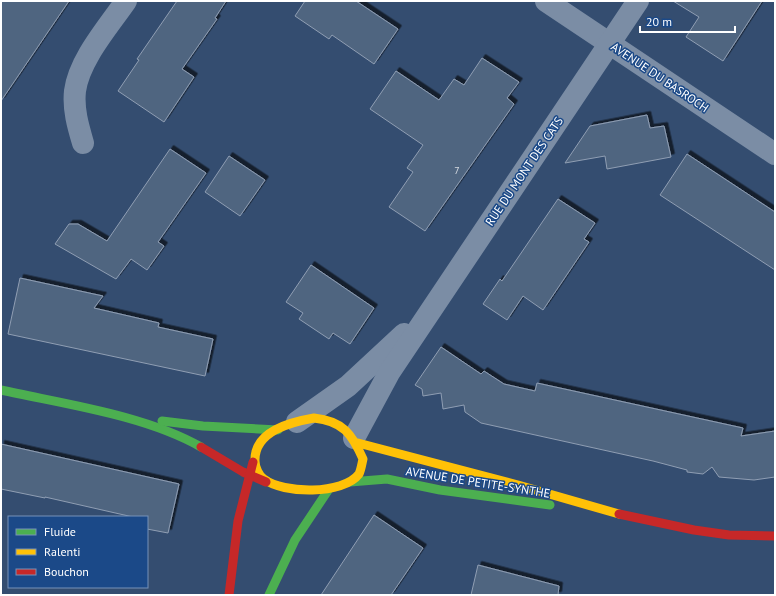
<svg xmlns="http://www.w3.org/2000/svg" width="776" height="596" font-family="'PT Sans',sans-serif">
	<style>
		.building { fill: #506580; stroke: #8f9eb3; filter: url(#shadow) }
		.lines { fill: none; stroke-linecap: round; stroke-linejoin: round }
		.street { stroke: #7b8da5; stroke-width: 22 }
		.fast { stroke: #4caf50; stroke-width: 9 }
		.slow { stroke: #ffc107; stroke-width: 9 }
		.jam { stroke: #c62828; stroke-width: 9 }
		.labels { text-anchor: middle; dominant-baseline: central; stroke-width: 3; stroke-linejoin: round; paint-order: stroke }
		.number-label { font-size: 10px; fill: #d3d8df }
		.street-label { font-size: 12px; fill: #fff; stroke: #1b4988 }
	</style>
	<defs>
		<filter id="shadow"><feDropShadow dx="3.5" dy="-3.5" stdDeviation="0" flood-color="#0009"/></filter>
	</defs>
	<rect width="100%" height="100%" fill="#344d70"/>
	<g class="building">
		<polygon points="1,1 69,1 1,101"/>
		<polygon points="177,1 226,1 215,18 217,19 182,69 194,77 164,122 118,91 139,60 137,59"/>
		<polygon points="305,1 356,1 398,29 374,64 332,35 329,39 295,16"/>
		<polygon points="673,1 762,1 723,61 686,37 699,17"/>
		<polygon points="482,58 519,82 507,98 514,104 425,231 389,207 413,172 407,168 423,145 370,109 396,71 439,100 454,79 464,85"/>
		<polygon points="647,115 650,128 664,126 671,157 607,169 605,156 565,163 590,126"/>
		<polygon points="170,149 206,173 158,242 164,246 147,270 131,259 116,279 55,244 69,224 78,224 107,241"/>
		<polygon points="687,154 775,212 775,270 660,195"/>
		<polygon points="229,156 265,180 240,216 205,192"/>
		<polygon points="558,199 595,223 584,239 589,242 543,310 523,296 507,320 483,304 500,279 502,281"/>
		<polygon points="311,265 374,308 350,344 333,333 329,339 299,319 303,313 286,302"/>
		<polygon points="20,278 103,296 94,308 159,323 158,327 213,339 205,376 8,334"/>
		<polygon points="441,347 481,374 484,371 504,384 535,391 537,383 743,428 741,436 775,431 775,477 754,480 719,477 712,467 703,474 687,472 687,470 653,461 481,423 465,412 464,405 443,409 441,393 423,396 422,389 415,385"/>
		<polygon points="1,444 179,484 168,533 147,529 147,517 133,517 45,497 45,498 1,489"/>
		<polygon points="374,515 423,548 391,595 321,595"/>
		<polygon points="478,565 559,586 558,595 471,595"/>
	</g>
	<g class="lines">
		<g class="street">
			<polyline points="546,1 775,154"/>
			<path d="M83,143C78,126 73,109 75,91C79,60 108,27 126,1"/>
			<polyline points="297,422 348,386 404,334"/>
			<polyline points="354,438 389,373 638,1"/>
		</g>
		<g class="fast">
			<path d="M1,390C64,404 145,415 201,447"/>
			<polyline points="162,421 203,426 278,430"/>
			<polyline points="350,482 387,479 440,490 550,505"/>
			<polyline points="269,595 295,540 329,489"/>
		</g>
		<g class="slow">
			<path d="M314,418C343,421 352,434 363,459C362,463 361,470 359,474C343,495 283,494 264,479C259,476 255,467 255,461C254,431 291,422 314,418Z"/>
			<polyline points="358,443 518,485 619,514"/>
		</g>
		<g class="jam">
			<polyline points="201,447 243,472 266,482"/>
			<polyline points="619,514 694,530 729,535 775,536"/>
			<polyline points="229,595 238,521 253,462"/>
		</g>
	</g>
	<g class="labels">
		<g class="number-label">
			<text x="457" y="170">7</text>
		</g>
		<g class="street-label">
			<text transform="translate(660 77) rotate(34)">AVENUE DU BASROCH</text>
			<text transform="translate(524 171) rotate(-56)">RUE DU MONT DES CATS</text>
			<text transform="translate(478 482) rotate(9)">AVENUE DE PETITE-SYNTHE</text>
		</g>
	</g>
	<rect width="776" height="596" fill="none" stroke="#ffffff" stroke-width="4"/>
	<rect x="8" y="516" width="140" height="72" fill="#1b4988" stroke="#7692b8"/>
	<rect x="16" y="529" width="20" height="6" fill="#4caf50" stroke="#7692b8"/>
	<text x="44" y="536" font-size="12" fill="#ffffff">Fluide</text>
	<rect x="16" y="549" width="20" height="6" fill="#ffc107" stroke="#7692b8"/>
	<text x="44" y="556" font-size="12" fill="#ffffff">Ralenti</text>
	<rect x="16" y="569" width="20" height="6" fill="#c62828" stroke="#7692b8"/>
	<text x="44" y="576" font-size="12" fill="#ffffff">Bouchon</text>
	<path d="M640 26v6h95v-6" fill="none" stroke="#ffffff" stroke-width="2"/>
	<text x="646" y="26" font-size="12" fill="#ffffff" stroke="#1b4988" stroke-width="3" paint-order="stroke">20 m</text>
</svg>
